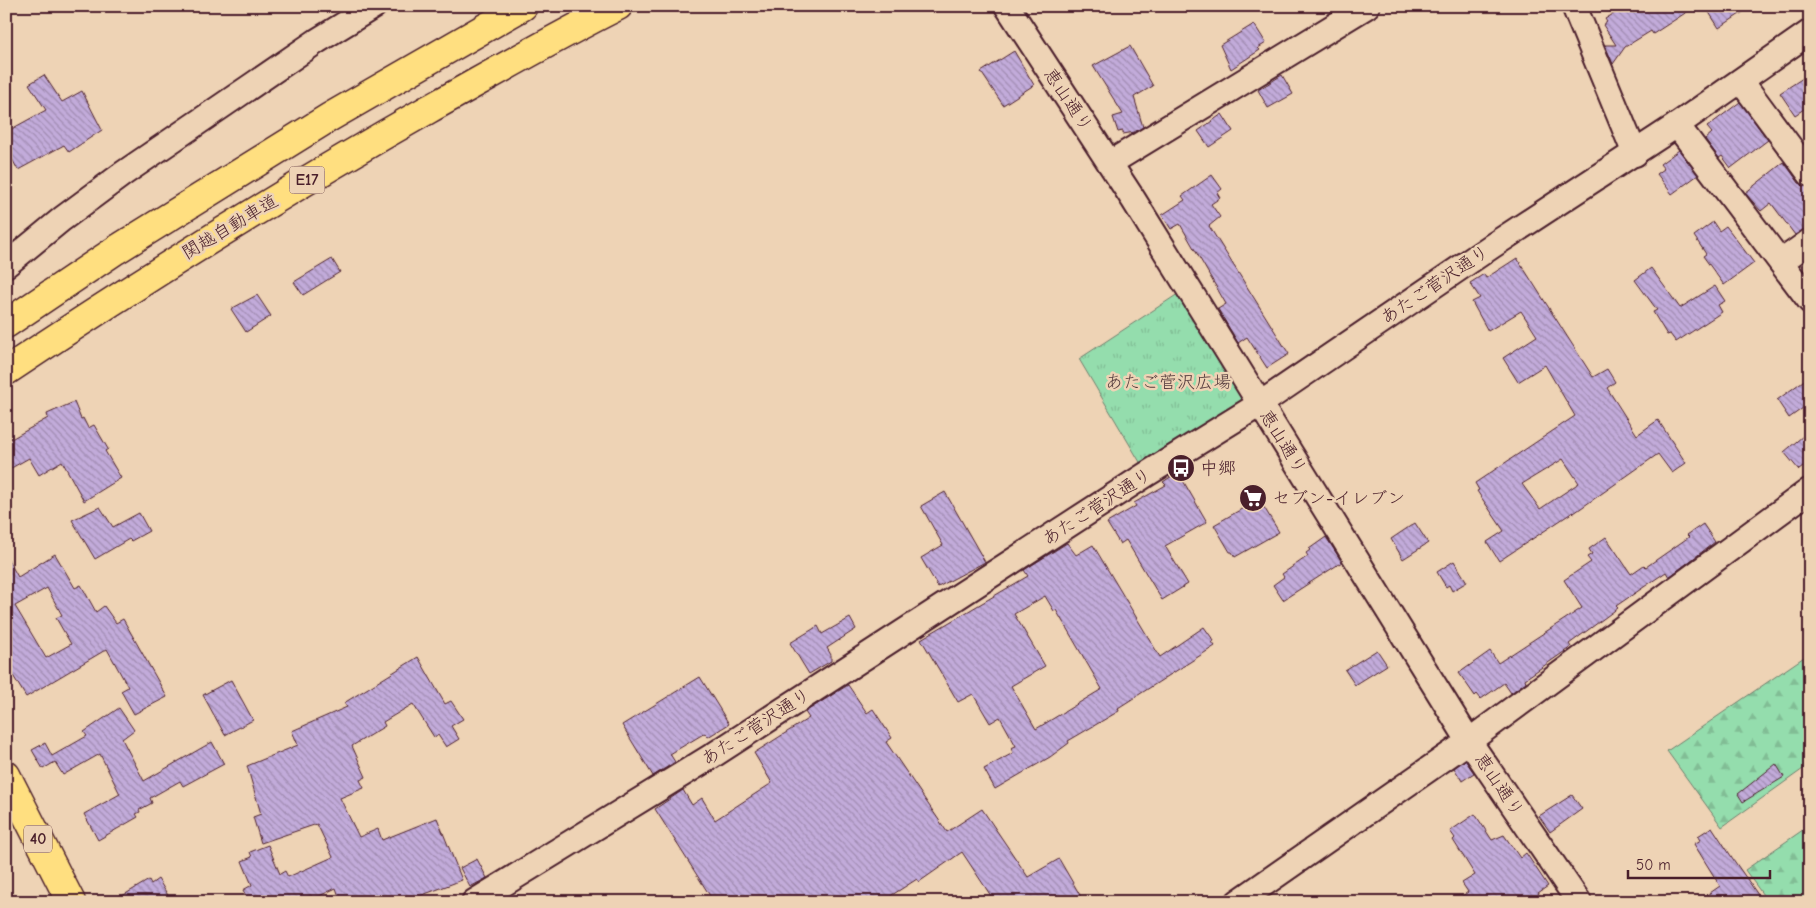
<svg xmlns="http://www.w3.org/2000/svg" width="1816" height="908" font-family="'Comic Neue','Klee One',sans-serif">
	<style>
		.grass { fill: url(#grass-tufts); stroke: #6f7e6c }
		.forest { fill: url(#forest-firs); stroke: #6f7e6c }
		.building { fill: url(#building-back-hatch); stroke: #4a1f2b; fill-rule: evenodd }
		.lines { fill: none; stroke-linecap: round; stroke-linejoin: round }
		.minor-casing { stroke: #4a1f2b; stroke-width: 28 }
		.major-casing { stroke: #4a1f2b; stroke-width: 31 }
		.highway-casing { stroke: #4a1f2b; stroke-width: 31 }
		.minor { stroke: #eed3b5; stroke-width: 24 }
		.major { stroke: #ffdf80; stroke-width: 28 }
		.highway { stroke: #ffdf80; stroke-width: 28 }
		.labels { text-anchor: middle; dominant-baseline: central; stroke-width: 5; stroke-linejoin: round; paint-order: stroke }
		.shield { fill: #eed3b5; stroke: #7b5554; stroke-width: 1 }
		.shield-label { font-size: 16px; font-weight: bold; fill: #4a1f2b }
		.street-label { font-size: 18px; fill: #4a1f2b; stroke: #eed3b5 }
		.park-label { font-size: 18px; fill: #553c3e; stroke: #eed3b5 }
		.poi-label { font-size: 18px; fill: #4a1f2b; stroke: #eed3b5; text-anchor: start }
	</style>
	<defs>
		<pattern id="grass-tufts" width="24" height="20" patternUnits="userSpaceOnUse" patternTransform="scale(1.25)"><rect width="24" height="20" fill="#94ddad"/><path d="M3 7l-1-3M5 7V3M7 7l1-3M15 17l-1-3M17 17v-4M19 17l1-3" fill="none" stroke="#81bd95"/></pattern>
		<pattern id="forest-firs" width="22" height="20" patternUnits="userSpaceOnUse" patternTransform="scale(1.25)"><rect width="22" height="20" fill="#94ddad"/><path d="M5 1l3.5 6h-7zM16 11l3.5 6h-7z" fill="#81bd95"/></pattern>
		<pattern id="building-back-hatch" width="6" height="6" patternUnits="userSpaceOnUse" patternTransform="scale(1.25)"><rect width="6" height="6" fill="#c2abda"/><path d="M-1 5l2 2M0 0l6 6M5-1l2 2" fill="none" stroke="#a08bb1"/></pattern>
	</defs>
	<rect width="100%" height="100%" fill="#eed3b5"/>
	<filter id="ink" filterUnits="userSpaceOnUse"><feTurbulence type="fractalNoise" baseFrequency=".02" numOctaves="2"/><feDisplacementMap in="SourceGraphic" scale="10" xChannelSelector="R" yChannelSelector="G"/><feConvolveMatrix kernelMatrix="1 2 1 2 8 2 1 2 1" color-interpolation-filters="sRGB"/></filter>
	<g filter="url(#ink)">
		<polygon class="grass" points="1187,288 1260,404 1147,474 1079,359"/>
		<g class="forest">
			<polygon points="1810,653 1810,764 1722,827 1667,751"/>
			<polygon points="1810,825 1810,902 1768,902 1745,870"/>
		</g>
		<g class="building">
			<polygon points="1634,6 1696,6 1653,34 1651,31 1625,47 1613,64 1605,45 1616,45 1603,25 1607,22 1605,19 1625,7 1627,11"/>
			<polygon points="1705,6 1752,6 1719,28"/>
			<polygon points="1254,24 1266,43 1258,48 1260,50 1231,69 1220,45"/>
			<polygon points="1130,46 1153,86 1134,97 1143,127 1135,132 1123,134 1123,131 1118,132 1113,117 1123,114 1093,66"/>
			<polygon points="1014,51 1034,85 1003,105 981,72"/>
			<polygon points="44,75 62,102 82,91 102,130 69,152 64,145 18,170 6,148 6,132 46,110 29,84"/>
			<polygon points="1282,75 1293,94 1268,108 1258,90"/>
			<polygon points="1803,78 1810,88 1810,105 1795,115 1780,93"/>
			<polygon points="1740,102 1768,140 1731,168 1722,156 1719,158 1705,139 1712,133 1707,127"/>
			<polygon points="1222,114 1233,131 1209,147 1198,131"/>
			<polygon points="1679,150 1698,175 1672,194 1657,174 1664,169 1660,164"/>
			<polygon points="1784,162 1799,183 1810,187 1810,227 1795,235 1771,203 1761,211 1745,193"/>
			<polygon points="1212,175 1222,189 1217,193 1220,198 1211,204 1220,217 1209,226 1289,354 1267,368 1247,337 1238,343 1218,309 1226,304 1180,224 1171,229 1162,215 1185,200 1182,196"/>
			<polygon points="1713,222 1719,231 1726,226 1754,263 1724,285 1703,256 1706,254 1694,236"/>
			<path d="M1517,258L1593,377L1607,369L1615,382L1607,388L1637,435L1658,420L1686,463L1672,473L1658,454L1574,513L1573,512L1499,561L1487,542L1504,531L1477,491L1479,490L1475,483L1575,416L1545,365L1518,382L1503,358L1537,336L1521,311L1488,331L1472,302L1480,298L1470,283L1484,274L1486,278ZM1563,459L1579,483L1540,509L1522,484Z"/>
			<polygon points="332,259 340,272 303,295 294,282"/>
			<polygon points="1651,268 1680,308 1715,286 1725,301 1718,305 1722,312 1676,342 1670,334 1667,335 1653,312 1657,310 1635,280"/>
			<polygon points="257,295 271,316 246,332 231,309"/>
			<polygon points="1810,376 1810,403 1789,418 1777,400"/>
			<polygon points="74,402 81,419 83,418 88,428 94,425 108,449 105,451 121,478 84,501 62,461 39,475 29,458 6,471 6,442 48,418 47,414"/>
			<polygon points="1803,436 1810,444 1810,462 1799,470 1784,452"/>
			<polygon points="1178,472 1207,522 1165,546 1188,584 1162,600 1126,540 1120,544 1107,523 1136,506 1134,503 1166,485 1163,482"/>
			<polygon points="945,492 985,562 938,587 921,558 943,545 921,506"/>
			<polygon points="1259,499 1279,532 1235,557 1232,552 1230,552 1214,525"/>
			<polygon points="100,507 113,527 139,513 149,531 131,541 129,539 95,559 72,520"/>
			<polygon points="1415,523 1428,543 1403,559 1391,539"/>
			<polygon points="1703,524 1715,542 1669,577 1666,572 1616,606 1618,608 1569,644 1571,647 1525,679 1526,682 1511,693 1504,683 1481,699 1477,694 1475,696 1459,673 1490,651 1498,663 1582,608 1564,580 1591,562 1587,557 1592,554 1589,549 1606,537 1631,574 1644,565 1646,567 1689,537 1687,535"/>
			<polygon points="1326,537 1342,562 1283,600 1273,585 1284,577 1282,574 1308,556 1306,553 1310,550 1309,549"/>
			<path d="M1067,543L1076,555L1093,545L1160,657L1204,627L1214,641L1212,642L1215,646L1118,708L1119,711L1068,741L1069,743L1050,757L995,789L984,769L1013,753L1011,748L1016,746L1000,717L990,723L973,694L958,702L921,639L1028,576L1024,570ZM1045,596L1054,611L1056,610L1102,689L1036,729L1011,686L1045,666L1014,614Z"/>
			<path d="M55,554L75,588L81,585L96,612L104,606L116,623L123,619L167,697L134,714L121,691L128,687L107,649L26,697L6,664V556L18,577ZM47,588L62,615L56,618L71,644L46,658L15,606Z"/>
			<polygon points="1454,561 1467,582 1452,591 1449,585 1446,587 1437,572"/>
			<polygon points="850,618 856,629 827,648 831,655 831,661 809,674 790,643 818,626 822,634"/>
			<polygon points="1377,650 1387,665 1355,685 1345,670"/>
			<polygon points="418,657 445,704 451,701 463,719 451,726 459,739 446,747 438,735 434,737 413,704 383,722 385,726 352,746 366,777 360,780 364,788 340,798 359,837 378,829 382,840 437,818 462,880 404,902 341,902 336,888 313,899 311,895 298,902 249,902 243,890 252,885 242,861 252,857 250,852 268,845 280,874 285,871 288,877 333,857 317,824 261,843 253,817 261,814 247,766 298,745 292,731 347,707 344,703"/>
			<polygon points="700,677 729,724 708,737 705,733 670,754 675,762 653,776 622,725"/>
			<polygon points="231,680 253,720 225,735 203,695"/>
			<polygon points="848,685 867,713 873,709 892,738 886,742 947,832 982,809 1028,877 1059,859 1084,902 995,902 962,852 919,882 917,879 881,902 714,902 655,809 683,790 692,805 702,798 715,820 772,783 754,753 809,718 805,712"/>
			<polygon points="119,708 134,730 122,739 144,781 212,742 224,764 183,786 180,781 150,798 152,803 139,810 140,812 136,814 138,817 98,840 84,814 120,794 100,754 63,775 55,762 43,769 32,750 45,743 52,756 87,736 84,732"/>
			<polygon points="1465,760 1474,773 1462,781 1454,768"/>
			<polygon points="1776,764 1784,777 1743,802 1738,794"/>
			<polygon points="1572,795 1582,809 1550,832 1539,816"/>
			<polygon points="1475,814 1492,840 1504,835 1520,858 1526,853 1548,886 1538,893 1544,902 1454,902 1468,892 1462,883 1475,875 1453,840 1455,838 1450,831"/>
			<polygon points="1712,827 1735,862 1763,902 1697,902 1720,886 1694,844 1701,840 1698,836"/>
			<polygon points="477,859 487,878 470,887 460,868"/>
			<polygon points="158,879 172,902 112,902 149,880 151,884"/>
		</g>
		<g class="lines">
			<g class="minor-casing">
				<g id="minor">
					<polyline points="1007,6 1133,199 1469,741 1579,902"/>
					<polyline points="1574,6 1635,154"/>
					<polyline points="1741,81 1810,174"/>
					<polyline points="1677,125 1810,301"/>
					<polyline points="1110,163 1367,6"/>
					<polyline points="1781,262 1810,241"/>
					<polyline points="6,265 62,219 124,173 317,41 374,6"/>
					<polyline points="474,902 712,756 1147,474 1260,404 1492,246 1677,125 1810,32"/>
					<polyline points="1238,902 1469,741 1810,490"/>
				</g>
			</g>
			<g class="major-casing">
				<polyline id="major" points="6,775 71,902"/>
			</g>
			<g class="highway-casing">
				<g id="highway">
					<polyline points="6,324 116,250 330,117 523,6"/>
					<path d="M6,371C144,279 285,191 429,109C492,74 554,38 618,6"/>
				</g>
			</g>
			<use href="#minor" class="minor"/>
			<use href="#major" class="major"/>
			<use href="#highway" class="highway"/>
		</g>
	</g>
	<defs>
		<g id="bus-disc" transform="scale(1.4375)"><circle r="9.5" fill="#4a1f2b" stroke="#eed3b5"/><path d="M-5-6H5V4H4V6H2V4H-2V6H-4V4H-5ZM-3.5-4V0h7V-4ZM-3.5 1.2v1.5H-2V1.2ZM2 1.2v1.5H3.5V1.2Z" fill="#fff"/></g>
		<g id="supermarket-disc" transform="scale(1.4375)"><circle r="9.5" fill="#4a1f2b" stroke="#eed3b5"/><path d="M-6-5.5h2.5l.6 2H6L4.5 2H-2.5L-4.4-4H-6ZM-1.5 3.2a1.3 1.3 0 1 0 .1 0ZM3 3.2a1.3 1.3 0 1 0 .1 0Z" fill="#fff"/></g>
	</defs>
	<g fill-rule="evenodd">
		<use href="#bus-disc" x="1181" y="468"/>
		<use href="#supermarket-disc" x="1253" y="498"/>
	</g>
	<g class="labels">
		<g class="shield">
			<rect x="289.5" y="166.5" width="35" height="27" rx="4"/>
			<rect x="24" y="825.5" width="28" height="27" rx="4"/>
		</g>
		<g class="shield-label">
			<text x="307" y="180">E17</text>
			<text x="38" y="839">40</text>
		</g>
		<g class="street-label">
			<text transform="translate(1068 100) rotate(56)">恵山通り</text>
			<text transform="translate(230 227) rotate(-31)">関越自動車道</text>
			<text transform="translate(1435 285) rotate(-34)">あたご菅沢通り</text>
			<text transform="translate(1283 442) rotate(58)">恵山通り</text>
			<text transform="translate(1097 507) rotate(-33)">あたご菅沢通り</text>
			<text transform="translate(756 727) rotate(-33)">あたご菅沢通り</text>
			<text transform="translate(1499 785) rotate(56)">恵山通り</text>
		</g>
		<g class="park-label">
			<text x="1168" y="382">あたご菅沢広場</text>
		</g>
		<g class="poi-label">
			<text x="1200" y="468">中郷</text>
			<text x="1272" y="498">セブン-イレブン</text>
		</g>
	</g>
	<rect width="1816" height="908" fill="none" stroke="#eed3b5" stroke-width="25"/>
	<rect x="12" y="12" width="1791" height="883" fill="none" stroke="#4a1f2b" stroke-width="2" filter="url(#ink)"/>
	<path d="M1628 870v8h142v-8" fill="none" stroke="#4a1f2b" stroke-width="2.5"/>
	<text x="1636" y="870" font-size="15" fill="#4a1f2b" stroke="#eed3b5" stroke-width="4" paint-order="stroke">50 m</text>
</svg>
